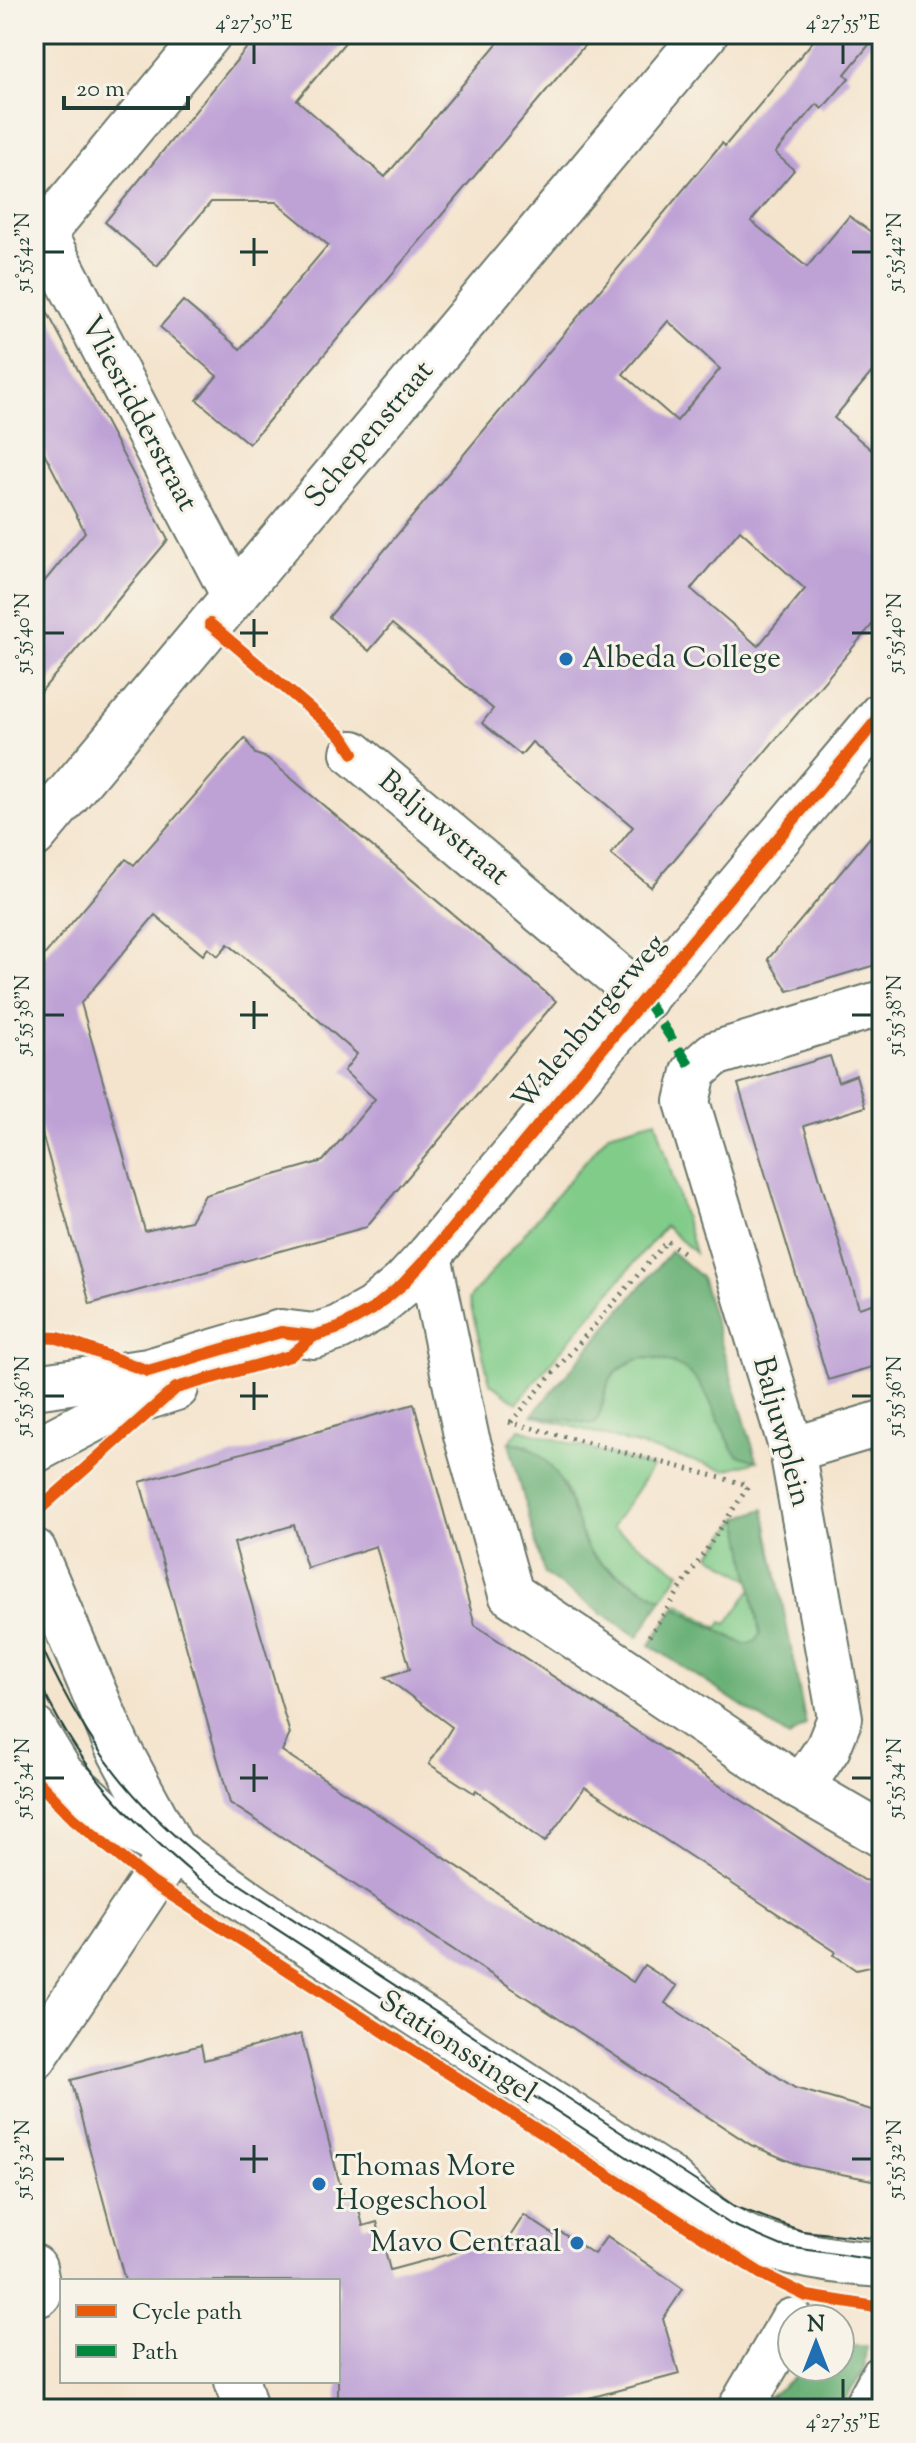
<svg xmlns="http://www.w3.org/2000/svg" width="916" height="2443" font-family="'Sorts Mill Goudy',serif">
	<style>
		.green { fill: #82cc8a; stroke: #50845f; stroke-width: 2 }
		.forest { fill: #69b076; stroke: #447655; stroke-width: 2 }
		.building { fill: #bea2d6; fill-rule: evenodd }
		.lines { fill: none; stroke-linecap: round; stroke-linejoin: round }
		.minor-casing { stroke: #6a776a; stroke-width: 48 }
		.path { stroke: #6a776a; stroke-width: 5; stroke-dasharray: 2 6; stroke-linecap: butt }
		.minor { stroke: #fff; stroke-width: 44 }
		.tram { stroke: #1f3d34; stroke-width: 2 }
		.quiet { stroke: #00873e; stroke-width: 10; stroke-dasharray: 20 10; stroke-linecap: butt }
		.cycleway-casing { stroke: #f7f3e8; stroke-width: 17 }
		.cycleway { stroke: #e8590c; stroke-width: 12 }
		.ticks { fill: none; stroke: #1f3d34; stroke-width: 3 }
		.poi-dot { fill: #1f6fb2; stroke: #f7f3e8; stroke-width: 3 }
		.labels { text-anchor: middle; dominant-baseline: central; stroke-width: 6; stroke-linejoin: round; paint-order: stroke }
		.street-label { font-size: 30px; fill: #1f3d34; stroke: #f7f3e8 }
		.poi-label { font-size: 30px; fill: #1f3d34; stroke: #f7f3e8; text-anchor: start }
		.neatline { fill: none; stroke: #1f3d34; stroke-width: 3 }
		.ticks-label { font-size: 20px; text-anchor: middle; fill: #1f3d34 }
	</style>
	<rect width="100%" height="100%" fill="#f7f3e8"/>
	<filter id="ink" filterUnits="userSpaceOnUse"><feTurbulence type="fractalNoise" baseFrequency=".0125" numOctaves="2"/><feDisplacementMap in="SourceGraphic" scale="16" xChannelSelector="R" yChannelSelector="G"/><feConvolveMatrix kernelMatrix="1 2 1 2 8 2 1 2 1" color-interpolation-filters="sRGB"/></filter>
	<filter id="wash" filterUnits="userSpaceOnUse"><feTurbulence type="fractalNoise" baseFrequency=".006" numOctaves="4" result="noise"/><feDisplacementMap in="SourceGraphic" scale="32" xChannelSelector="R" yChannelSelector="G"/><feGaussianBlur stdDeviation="1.8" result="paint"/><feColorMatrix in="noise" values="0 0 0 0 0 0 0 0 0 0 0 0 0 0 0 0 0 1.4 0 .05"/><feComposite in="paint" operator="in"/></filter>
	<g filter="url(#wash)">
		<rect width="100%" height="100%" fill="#f4e4cd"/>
		<g class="green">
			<polygon points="656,1120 695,1253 665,1226 517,1403 490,1383 469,1299 609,1133"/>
			<path d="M640,1358C714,1361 703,1407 737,1454L757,1461L725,1470L532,1415L595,1424C615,1388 592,1383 640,1358Z"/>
			<polygon points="520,1429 652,1467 612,1527 680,1572 662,1599 603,1564 587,1549 564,1485 528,1445 509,1442"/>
			<polygon points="739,1518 751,1581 710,1555"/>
			<polygon points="752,1588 760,1634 755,1642 745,1645 675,1607 678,1603 718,1628 722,1622 727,1624"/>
		</g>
		<g class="forest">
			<path d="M671,1251L701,1277L757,1461L737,1455C710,1416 711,1366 653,1358C640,1357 623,1363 615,1373C601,1389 605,1407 595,1424L532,1415Z"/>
			<path d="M509,1442C551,1448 564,1486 577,1522C581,1532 583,1544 589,1551C607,1573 638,1585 662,1599L638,1637L544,1574Z"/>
			<polygon points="764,1509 806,1725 789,1737 650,1645 675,1607 745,1645 755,1642 760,1634 739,1518"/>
			<polygon points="856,2346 866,2346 864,2371 838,2409 752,2409 808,2367 840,2367 840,2351"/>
		</g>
		<g id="blocks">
			<g class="building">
				<polygon points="258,34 352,34 297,100 385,177 505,34 594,34 249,444 197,400 217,376 160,327 183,301 240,349 328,245 276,202 211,202 157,266 105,222"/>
				<path d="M819,34H878L845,74L849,78L822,109L817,104L775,153L794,170L751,221L807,267L849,216L882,240V360L834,418L882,459V613L651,887L611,854L633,827L532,742L521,755L482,723L493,709L392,624L369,651L329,617L722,143L725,146ZM668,321L720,369L677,421L623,374ZM740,530L805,589L758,646L691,589Z"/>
				<polygon points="34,287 168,540 34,700 34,594 85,532 34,433"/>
				<path d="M245,738L255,754L267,758L556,1001L366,1227L90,1304L34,1105V967L126,859L134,865ZM155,915L203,955L208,948L218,956L228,944L275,982L357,1054L344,1071L375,1099L323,1161L205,1195L190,1221L145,1231L81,1003Z"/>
				<polygon points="882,823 882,963 788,991 768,959"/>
				<polygon points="830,1056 838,1082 856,1075 865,1107 804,1126 859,1308 882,1301 882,1364 828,1380 738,1084"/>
				<polygon points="414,1404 475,1625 863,1880 882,1882 882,1964 856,1970 834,1955 836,1952 585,1787 545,1842 476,1790 474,1793 429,1764 452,1727 385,1677 410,1669 376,1546 307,1568 294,1525 234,1543 290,1734 282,1751 633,1982 644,1965 677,1986 665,2003 795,2088 882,2113 882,2182 801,2166 751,2145 230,1803 140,1482"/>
				<polygon points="301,2034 344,2200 356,2198 363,2226 377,2222 390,2270 509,2238 524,2215 556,2236 559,2231 594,2254 607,2236 683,2289 663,2319 679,2374 548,2409 338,2409 338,2281 125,2281 71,2080 201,2045 204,2060"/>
			</g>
		</g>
	</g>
	<g filter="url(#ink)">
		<use href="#blocks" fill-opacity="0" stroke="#6a776a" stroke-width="2"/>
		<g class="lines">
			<g class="minor-casing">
				<g id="minor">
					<polyline points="34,215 233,594"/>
					<polyline points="44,233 209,34"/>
					<polyline points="353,753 645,999"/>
					<polyline points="34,835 705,34"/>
					<polyline points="429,1256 466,1435 511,1594 801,1788 882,1835"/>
					<polyline points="34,1387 148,1371 281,1332 314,1336 339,1328 373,1309 403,1284 429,1256 882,714"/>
					<polyline points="792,1450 882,1423"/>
					<polyline points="34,1451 117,1407 176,1388"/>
					<polyline points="34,1551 117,1746 173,1850"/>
					<path d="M34,1729L62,1775L111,1818L182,1856L294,1934L668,2178C682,2190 695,2205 709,2216C752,2250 829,2262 882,2265"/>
					<polyline points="801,1788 828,1748 840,1718 792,1450 687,1102 694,1072 714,1054 882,1003"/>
					<polyline points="34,2058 173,1850"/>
					<polyline points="34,2267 39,2294 34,2295"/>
					<polyline points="237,2381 245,2409"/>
					<polyline points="740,2409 792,2321"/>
					<polyline points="865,2409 882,2378"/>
				</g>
			</g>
			<g class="path">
				<polyline points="509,1422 748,1485"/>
				<polyline points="511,1422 667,1241 687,1255"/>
				<polyline points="649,1636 750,1484"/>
			</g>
			<use href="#minor" class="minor"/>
			<g class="tram">
				<path d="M34,1630C78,1730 123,1798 210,1865L734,2206L802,2231L882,2239"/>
				<path d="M34,1671C76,1764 121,1813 198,1878L730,2224L782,2246L882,2261"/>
			</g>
			<g class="quiet">
				<polyline points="878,34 882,37"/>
				<polyline points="645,999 694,1072"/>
			</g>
			<g class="cycleway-casing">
				<g id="cycleway">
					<polyline points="210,624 342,736 353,753"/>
					<polyline points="34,1337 58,1338 148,1371 281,1332 314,1336 339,1328 373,1309 403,1284 429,1256 882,714"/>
					<polyline points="34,1514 176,1388 290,1356 314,1336"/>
					<polyline points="34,1778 74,1819 151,1882 760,2273 807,2296 882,2308"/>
				</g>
			</g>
			<use href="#cycleway" class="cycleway"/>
		</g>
	</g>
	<path class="ticks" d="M254,44V64M843,44V64M254,238V266M44,252H64M240,252H268M852,252H872M254,619V647M44,633H64M240,633H268M852,633H872M254,1001V1029M44,1015H64M240,1015H268M852,1015H872M254,1382V1410M44,1396H64M240,1396H268M852,1396H872M254,1764V1792M44,1778H64M240,1778H268M852,1778H872M254,2145V2173M44,2159H64M240,2159H268M852,2159H872M843,2379V2399"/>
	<g class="poi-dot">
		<circle cx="566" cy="659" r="8"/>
		<circle cx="319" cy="2184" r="8"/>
		<circle cx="577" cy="2243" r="8"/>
	</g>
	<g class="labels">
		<g class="street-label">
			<text transform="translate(138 414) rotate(62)">Vliesridderstraat</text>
			<text transform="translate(370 435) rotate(-50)">Schepenstraat</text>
			<text transform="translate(443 829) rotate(40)">Baljuwstraat</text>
			<text transform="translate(590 1023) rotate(-50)">Walenburgerweg</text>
			<text transform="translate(781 1432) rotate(75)">Baljuwplein</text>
			<text transform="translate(457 2048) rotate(33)">Stationssingel</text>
		</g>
		<g class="poi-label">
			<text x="582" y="659">Albeda College</text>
			<text x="335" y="2167">Thomas More<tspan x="335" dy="34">Hogeschool</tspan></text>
			<text x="561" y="2243" text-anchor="end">Mavo Centraal</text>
		</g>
	</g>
	<rect width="916" height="2443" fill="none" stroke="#f7f3e8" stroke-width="88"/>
	<rect x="60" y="2279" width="280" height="104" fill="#f7f3e8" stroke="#a1aaa0" stroke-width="2"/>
	<rect x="76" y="2305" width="40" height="12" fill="#e8590c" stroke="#a1aaa0" stroke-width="2"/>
	<text x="132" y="2319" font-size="24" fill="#1f3d34">Cycle path</text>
	<rect x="76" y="2345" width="40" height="12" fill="#00873e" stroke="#a1aaa0" stroke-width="2"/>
	<text x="132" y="2359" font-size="24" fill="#1f3d34">Path</text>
	<g transform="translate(816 2343)"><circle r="38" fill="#f7f3e8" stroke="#a1aaa0" stroke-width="2"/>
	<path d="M0-6L14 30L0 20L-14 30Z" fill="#1f6fb2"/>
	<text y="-12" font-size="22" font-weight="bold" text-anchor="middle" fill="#1f3d34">N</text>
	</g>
	<path d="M64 96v12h124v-12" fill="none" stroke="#1f3d34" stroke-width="4"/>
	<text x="76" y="96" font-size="24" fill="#1f3d34" stroke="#f7f3e8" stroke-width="6" paint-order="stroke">20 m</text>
	<rect x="44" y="44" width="828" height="2355" class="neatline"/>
	<g class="ticks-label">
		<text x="254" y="29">4°27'50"E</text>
		<text x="843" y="29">4°27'55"E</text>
		<text transform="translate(22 252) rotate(-90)" y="7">51°55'42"N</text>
		<text transform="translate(894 252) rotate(-90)" y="7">51°55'42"N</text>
		<text transform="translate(22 633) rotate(-90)" y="7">51°55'40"N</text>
		<text transform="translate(894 633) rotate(-90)" y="7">51°55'40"N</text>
		<text transform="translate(22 1015) rotate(-90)" y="7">51°55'38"N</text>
		<text transform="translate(894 1015) rotate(-90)" y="7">51°55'38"N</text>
		<text transform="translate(22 1396) rotate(-90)" y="7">51°55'36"N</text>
		<text transform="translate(894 1396) rotate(-90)" y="7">51°55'36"N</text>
		<text transform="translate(22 1778) rotate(-90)" y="7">51°55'34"N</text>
		<text transform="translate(894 1778) rotate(-90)" y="7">51°55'34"N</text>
		<text transform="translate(22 2159) rotate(-90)" y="7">51°55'32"N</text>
		<text transform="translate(894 2159) rotate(-90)" y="7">51°55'32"N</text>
		<text x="843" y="2428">4°27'55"E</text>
	</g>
</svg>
